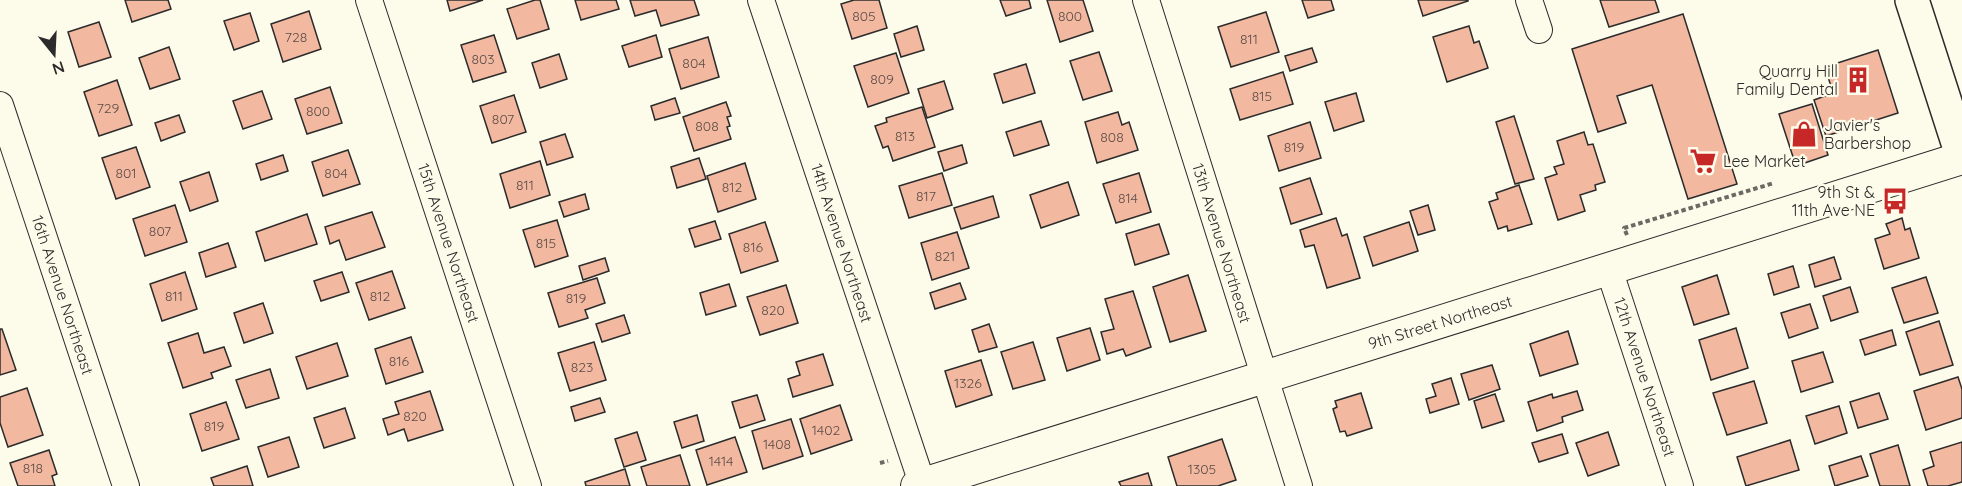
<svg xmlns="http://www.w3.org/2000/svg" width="1962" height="486" font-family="Quicksand,sans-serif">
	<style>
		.building { fill: #f2b8a0; stroke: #2b2b2b; stroke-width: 1.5 }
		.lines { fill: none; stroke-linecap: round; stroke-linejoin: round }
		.minor-casing { stroke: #2b2b2b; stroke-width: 28 }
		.tertiary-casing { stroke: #2b2b2b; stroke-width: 34 }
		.secondary-casing { stroke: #2b2b2b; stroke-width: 36 }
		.path { stroke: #6a6964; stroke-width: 4; stroke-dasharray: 4.5 3; stroke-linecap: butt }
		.minor { stroke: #fdfbea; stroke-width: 26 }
		.tertiary { stroke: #fdfbea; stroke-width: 32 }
		.secondary { stroke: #fdfbea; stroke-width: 33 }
		.labels { text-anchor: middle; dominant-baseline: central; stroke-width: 4.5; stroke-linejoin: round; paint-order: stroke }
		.number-label { font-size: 14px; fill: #5d4e48 }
		.poi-label { font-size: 16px; fill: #2b2b2b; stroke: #fdfbea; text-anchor: end }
		.street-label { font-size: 16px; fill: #2b2b2b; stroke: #fdfbea }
	</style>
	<rect width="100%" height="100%" fill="#fdfbea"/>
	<g class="building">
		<polygon points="125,0 168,0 171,9 132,22"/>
		<polygon points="447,0 483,0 450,11"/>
		<polygon points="535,0 540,0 549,29 517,39 507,9"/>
		<polygon points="575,0 616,0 619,9 581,20"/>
		<polygon points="630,0 694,0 699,15 661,26 656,10 635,16"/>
		<polygon points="854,0 879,0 887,28 852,39 841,4"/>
		<polygon points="1000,0 1029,0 1031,8 1006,16"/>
		<polygon points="1047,0 1083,0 1093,31 1060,42"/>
		<polygon points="1302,0 1331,0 1334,10 1308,18"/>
		<polygon points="1418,0 1468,0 1468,1 1423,16"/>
		<polygon points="1600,0 1655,0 1659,12 1609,27"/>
		<polygon points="309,11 321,49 283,62 271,24"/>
		<polygon points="1266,12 1279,52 1231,67 1218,27"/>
		<polygon points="250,13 259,41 234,50 224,21"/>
		<polygon points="1683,14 1737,184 1688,199 1652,85 1617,96 1626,123 1598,132 1572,49"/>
		<polygon points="99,22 111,57 79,67 68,32"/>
		<polygon points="917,26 924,50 901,57 894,34"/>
		<polygon points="1469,26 1474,43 1479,41 1488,68 1447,82 1433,37"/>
		<polygon points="494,35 506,72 473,82 461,45"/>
		<polygon points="656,35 662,57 629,67 622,46"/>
		<polygon points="708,37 719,77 681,89 669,49"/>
		<polygon points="169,47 180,79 150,89 139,58"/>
		<polygon points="1312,48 1317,62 1290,71 1285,56"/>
		<polygon points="1878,50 1898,113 1826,136 1814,100 1833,93 1825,67"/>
		<polygon points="1099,52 1112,91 1083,100 1070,61"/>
		<polygon points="896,53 909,93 868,107 854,66"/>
		<polygon points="559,54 567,79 540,88 532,63"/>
		<polygon points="1026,64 1035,93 1003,103 994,74"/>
		<polygon points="1283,72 1293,104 1240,120 1230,89"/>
		<polygon points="117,80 132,125 99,136 84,92"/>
		<polygon points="944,81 953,109 927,118 918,89"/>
		<polygon points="330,87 342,123 307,134 295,99"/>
		<polygon points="262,91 272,119 243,129 233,101"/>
		<polygon points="1356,93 1364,121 1334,131 1325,102"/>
		<polygon points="514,95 526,132 492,143 480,106"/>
		<polygon points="675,98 680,113 655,120 651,106"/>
		<polygon points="726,102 731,116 727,117 730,126 727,127 731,139 694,151 683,117"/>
		<polygon points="1812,104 1828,155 1796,166 1779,114"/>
		<polygon points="922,107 935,147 893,161 888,146 883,148 875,126 887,122 886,118"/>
		<polygon points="1118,112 1122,125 1129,122 1138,150 1097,163 1085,122"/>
		<polygon points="179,115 185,132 161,141 155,123"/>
		<polygon points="1514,116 1534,179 1515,184 1496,122"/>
		<polygon points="1041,121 1049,145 1014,156 1006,132"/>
		<polygon points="1310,122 1321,158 1279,171 1268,136"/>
		<polygon points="1584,132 1588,145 1593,144 1605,182 1595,185 1596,190 1580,195 1585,211 1558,220 1545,178 1557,174 1554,167 1564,164 1557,141"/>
		<polygon points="565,134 573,157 547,165 540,142"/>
		<polygon points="962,145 967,163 944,171 938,152"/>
		<polygon points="136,147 150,187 116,199 102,158"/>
		<polygon points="348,150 360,184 323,196 312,162"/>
		<polygon points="283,155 288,171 261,180 256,164"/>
		<polygon points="699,158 706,179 677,188 671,167"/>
		<polygon points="540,161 550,195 510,208 500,174"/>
		<polygon points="745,163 756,199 718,212 707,176"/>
		<polygon points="209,172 218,201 190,211 180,182"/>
		<polygon points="942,173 952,205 909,218 899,186"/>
		<polygon points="1139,173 1151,212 1116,223 1103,184"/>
		<polygon points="1310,178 1322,214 1291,224 1280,188"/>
		<polygon points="1068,182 1079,215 1041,228 1030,195"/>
		<polygon points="1519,185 1532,224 1508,231 1507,226 1498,229 1489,202 1498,199 1496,193"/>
		<polygon points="585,194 589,209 564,217 559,202"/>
		<polygon points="993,196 999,217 961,229 954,208"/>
		<polygon points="175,205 187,242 145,256 133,219"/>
		<polygon points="1428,205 1435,230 1418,235 1410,211"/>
		<polygon points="372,212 385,247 346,260 339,240 330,244 325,227"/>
		<polygon points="307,214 317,244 265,261 256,232"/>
		<polygon points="1336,218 1342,236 1347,234 1360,278 1327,288 1314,245 1305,247 1300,230"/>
		<polygon points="1902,218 1905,230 1910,228 1919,258 1884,269 1875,239 1890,234 1886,224"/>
		<polygon points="557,220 568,256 535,267 523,230"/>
		<polygon points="715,221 721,239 695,247 689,229"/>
		<polygon points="765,222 778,261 741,273 729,234"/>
		<polygon points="1409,222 1418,251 1373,266 1364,237"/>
		<polygon points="1159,224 1169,254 1135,265 1126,234"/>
		<polygon points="957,232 969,268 932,280 921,243"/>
		<polygon points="228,243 236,267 206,277 199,253"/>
		<polygon points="1834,257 1841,279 1815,287 1809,265"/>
		<polygon points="605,258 609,271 583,280 579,266"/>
		<polygon points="1793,266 1799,287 1774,295 1768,274"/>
		<polygon points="392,271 405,308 369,320 356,283"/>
		<polygon points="185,272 197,309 162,321 150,284"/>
		<polygon points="342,272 349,292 321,301 314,281"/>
		<polygon points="1188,275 1206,331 1170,342 1153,287"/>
		<polygon points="1717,275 1729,314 1694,325 1682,287"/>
		<polygon points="1926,277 1938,313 1904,323 1892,288"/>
		<polygon points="597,278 605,303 585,310 588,318 559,327 548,293"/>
		<polygon points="960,283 966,299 935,309 930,293"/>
		<polygon points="729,284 736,306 706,315 700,293"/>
		<polygon points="786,285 798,323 760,335 747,297"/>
		<polygon points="1850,287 1858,312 1831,321 1823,296"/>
		<polygon points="1133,291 1151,347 1126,356 1123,349 1107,354 1101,332 1114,329 1105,299"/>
		<polygon points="263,303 273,333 244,343 234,313"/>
		<polygon points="1810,304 1818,328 1789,338 1781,313"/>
		<polygon points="624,315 630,333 602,342 596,324"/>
		<polygon points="1939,321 1953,365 1920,375 1906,332"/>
		<polygon points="989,324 997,347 979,352 972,330"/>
		<polygon points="1090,328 1100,360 1067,371 1057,338"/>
		<polygon points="1736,328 1748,368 1711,380 1699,340"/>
		<polygon points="0,329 2,329 16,370 0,375"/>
		<polygon points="1892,330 1896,345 1865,355 1860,340"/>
		<polygon points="1568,331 1578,364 1540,376 1530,344"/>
		<polygon points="198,333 204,353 224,347 231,366 211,373 213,378 183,388 168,343"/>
		<polygon points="411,337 423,372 386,384 375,349"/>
		<polygon points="594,342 606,380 570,391 558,353"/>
		<polygon points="1033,342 1045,380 1013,389 1001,352"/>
		<polygon points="337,343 348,376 307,389 296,357"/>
		<polygon points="1823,352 1833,382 1801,392 1792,361"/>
		<polygon points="823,354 833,385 793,397 788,379 800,375 796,362"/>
		<polygon points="981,360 992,395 956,407 945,371"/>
		<polygon points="1492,365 1500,389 1469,400 1461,374"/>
		<polygon points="270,369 279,398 246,408 236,380"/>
		<polygon points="1958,377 1962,389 1962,418 1926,430 1914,391"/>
		<polygon points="1451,378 1459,404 1430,413 1426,399 1436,396 1432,384"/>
		<polygon points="1754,381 1767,423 1727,435 1713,393"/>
		<polygon points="27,388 43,435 8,447 0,423 0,397"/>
		<polygon points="430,391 443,430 408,441 404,429 388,435 383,419 399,414 395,402"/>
		<polygon points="1577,391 1583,410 1562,417 1563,422 1537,431 1528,402 1552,394 1553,398"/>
		<polygon points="1361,393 1372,428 1347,436 1345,431 1340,432 1333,409 1337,407 1335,401"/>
		<polygon points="1879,393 1888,419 1858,428 1850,402"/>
		<polygon points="1495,394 1504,421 1482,428 1474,401"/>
		<polygon points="757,395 765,420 740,428 732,402"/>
		<polygon points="600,398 605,412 575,421 571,407"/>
		<polygon points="226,402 239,439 202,451 190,414"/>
		<polygon points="840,405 852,440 811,454 800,419"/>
		<polygon points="1839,406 1847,433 1815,444 1806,416"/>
		<polygon points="345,408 355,438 324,448 314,418"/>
		<polygon points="697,415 704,441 682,448 674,422"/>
		<polygon points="791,419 803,456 763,469 752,431"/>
		<polygon points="637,432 646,460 624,467 615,439"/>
		<polygon points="1608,432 1619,465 1588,476 1576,443"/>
		<polygon points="1562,434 1568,453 1539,462 1532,443"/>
		<polygon points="289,437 299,467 268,477 258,447"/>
		<polygon points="735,437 747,472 707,485 696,450"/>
		<polygon points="1222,439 1236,480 1218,486 1177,486 1168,457"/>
		<polygon points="1790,440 1799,470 1746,486 1737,457"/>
		<polygon points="1962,442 1962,482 1948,486 1928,486 1923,470 1934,466 1930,452"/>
		<polygon points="1898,445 1910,486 1880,486 1870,454"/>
		<polygon points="49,450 57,474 52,476 55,486 18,486 10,463"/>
		<polygon points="680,455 690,486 647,486 641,467"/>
		<polygon points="1861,456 1868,476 1835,486 1829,466"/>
		<polygon points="247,466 253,486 214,486 211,478"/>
		<polygon points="625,469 630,486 586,486 585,482"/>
		<polygon points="1148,473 1152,486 1121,486 1119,482"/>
	</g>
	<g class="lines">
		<g class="minor-casing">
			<g id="minor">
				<polyline points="369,0 528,486"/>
				<polyline points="761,0 923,486"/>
				<polyline points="1146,0 1299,486"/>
				<polyline points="1529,0 1539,30"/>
				<polyline points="0,105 126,486"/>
				<polyline points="1609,269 1680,486"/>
			</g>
		</g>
		<g class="tertiary-casing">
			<polyline id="tertiary" points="917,486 1962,158"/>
		</g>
		<g class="secondary-casing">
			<polyline id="secondary" points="1912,0 1962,155"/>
		</g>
		<g class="path">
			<polyline points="1627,235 1624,228 1774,183"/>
			<polyline points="880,463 888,461"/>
		</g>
		<use href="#minor" class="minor"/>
		<use href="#tertiary" class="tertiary"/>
		<use href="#secondary" class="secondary"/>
	</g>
	<defs>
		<g id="building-bare" transform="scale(2.07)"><path d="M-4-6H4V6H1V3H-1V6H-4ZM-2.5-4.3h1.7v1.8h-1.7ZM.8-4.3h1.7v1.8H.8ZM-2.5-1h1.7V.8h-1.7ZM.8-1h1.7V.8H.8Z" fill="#c62828" stroke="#fdfbea" stroke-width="2.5" paint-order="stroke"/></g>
		<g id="shop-bare" transform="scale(2.07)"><path d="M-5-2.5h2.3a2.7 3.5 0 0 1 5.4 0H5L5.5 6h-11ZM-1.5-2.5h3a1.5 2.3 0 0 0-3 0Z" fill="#c62828" stroke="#fdfbea" stroke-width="2.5" paint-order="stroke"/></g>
		<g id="supermarket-bare" transform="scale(2.07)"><path d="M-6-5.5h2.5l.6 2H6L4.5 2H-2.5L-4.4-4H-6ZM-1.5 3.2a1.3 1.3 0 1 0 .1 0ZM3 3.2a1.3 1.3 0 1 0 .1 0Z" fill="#c62828" stroke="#fdfbea" stroke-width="2.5" paint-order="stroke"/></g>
		<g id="bus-bare" transform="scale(2.07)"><path d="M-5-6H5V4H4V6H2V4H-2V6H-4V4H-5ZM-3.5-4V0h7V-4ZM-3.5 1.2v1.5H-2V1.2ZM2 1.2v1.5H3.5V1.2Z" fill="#c62828" stroke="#fdfbea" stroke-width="2.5" paint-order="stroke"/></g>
	</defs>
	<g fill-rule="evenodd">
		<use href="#building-bare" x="1858" y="80"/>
		<use href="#shop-bare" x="1804" y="134"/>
		<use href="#supermarket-bare" x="1703" y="161"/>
		<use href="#bus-bare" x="1895" y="201"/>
	</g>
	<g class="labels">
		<g class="number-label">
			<text x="864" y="16">805</text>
			<text x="1070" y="16">800</text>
			<text x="296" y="37">728</text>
			<text x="1249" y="39">811</text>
			<text x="483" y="59">803</text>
			<text x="694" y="63">804</text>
			<text x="882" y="79">809</text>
			<text x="1262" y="96">815</text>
			<text x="108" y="108">729</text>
			<text x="318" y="111">800</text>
			<text x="503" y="119">807</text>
			<text x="707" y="126">808</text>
			<text x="905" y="136">813</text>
			<text x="1112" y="137">808</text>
			<text x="1294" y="147">819</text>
			<text x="126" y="173">801</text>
			<text x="336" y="173">804</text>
			<text x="525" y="185">811</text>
			<text x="732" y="187">812</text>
			<text x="926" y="196">817</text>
			<text x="1128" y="198">814</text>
			<text x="160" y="231">807</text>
			<text x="546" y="243">815</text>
			<text x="753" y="247">816</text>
			<text x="945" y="256">821</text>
			<text x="174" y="296">811</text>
			<text x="380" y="296">812</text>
			<text x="576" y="298">819</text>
			<text x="773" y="310">820</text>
			<text x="399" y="361">816</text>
			<text x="582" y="367">823</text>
			<text x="968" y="383">1326</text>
			<text x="415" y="416">820</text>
			<text x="214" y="426">819</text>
			<text x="826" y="430">1402</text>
			<text x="777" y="444">1408</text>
			<text x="721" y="461">1414</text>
			<text x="33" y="468">818</text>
			<text x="1202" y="469">1305</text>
		</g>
		<g class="poi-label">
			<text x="1838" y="71">Quarry Hill<tspan x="1838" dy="18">Family Dental</tspan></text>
			<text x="1824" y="125" text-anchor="start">Javier's<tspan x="1824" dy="18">Barbershop</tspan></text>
			<text x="1723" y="161" text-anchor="start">Lee Market</text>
			<text x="1875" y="192">9th St &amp;<tspan x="1875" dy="18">11th Ave NE</tspan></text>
		</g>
		<g class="street-label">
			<text transform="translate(449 243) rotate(72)">15th Avenue Northeast</text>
			<text transform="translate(842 243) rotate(72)">14th Avenue Northeast</text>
			<text transform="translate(1222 243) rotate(73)">13th Avenue Northeast</text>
			<text transform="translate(63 295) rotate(72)">16th Avenue Northeast</text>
			<text transform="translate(1440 322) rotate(-17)">9th Street Northeast</text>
			<text transform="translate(1645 377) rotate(72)">12th Avenue Northeast</text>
		</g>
	</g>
	<g transform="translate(54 54) rotate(162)" stroke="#fdfbea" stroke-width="4.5" paint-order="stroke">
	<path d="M0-4.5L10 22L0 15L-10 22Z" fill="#2b2b2b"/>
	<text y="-9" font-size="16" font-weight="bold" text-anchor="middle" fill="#2b2b2b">N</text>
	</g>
</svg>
